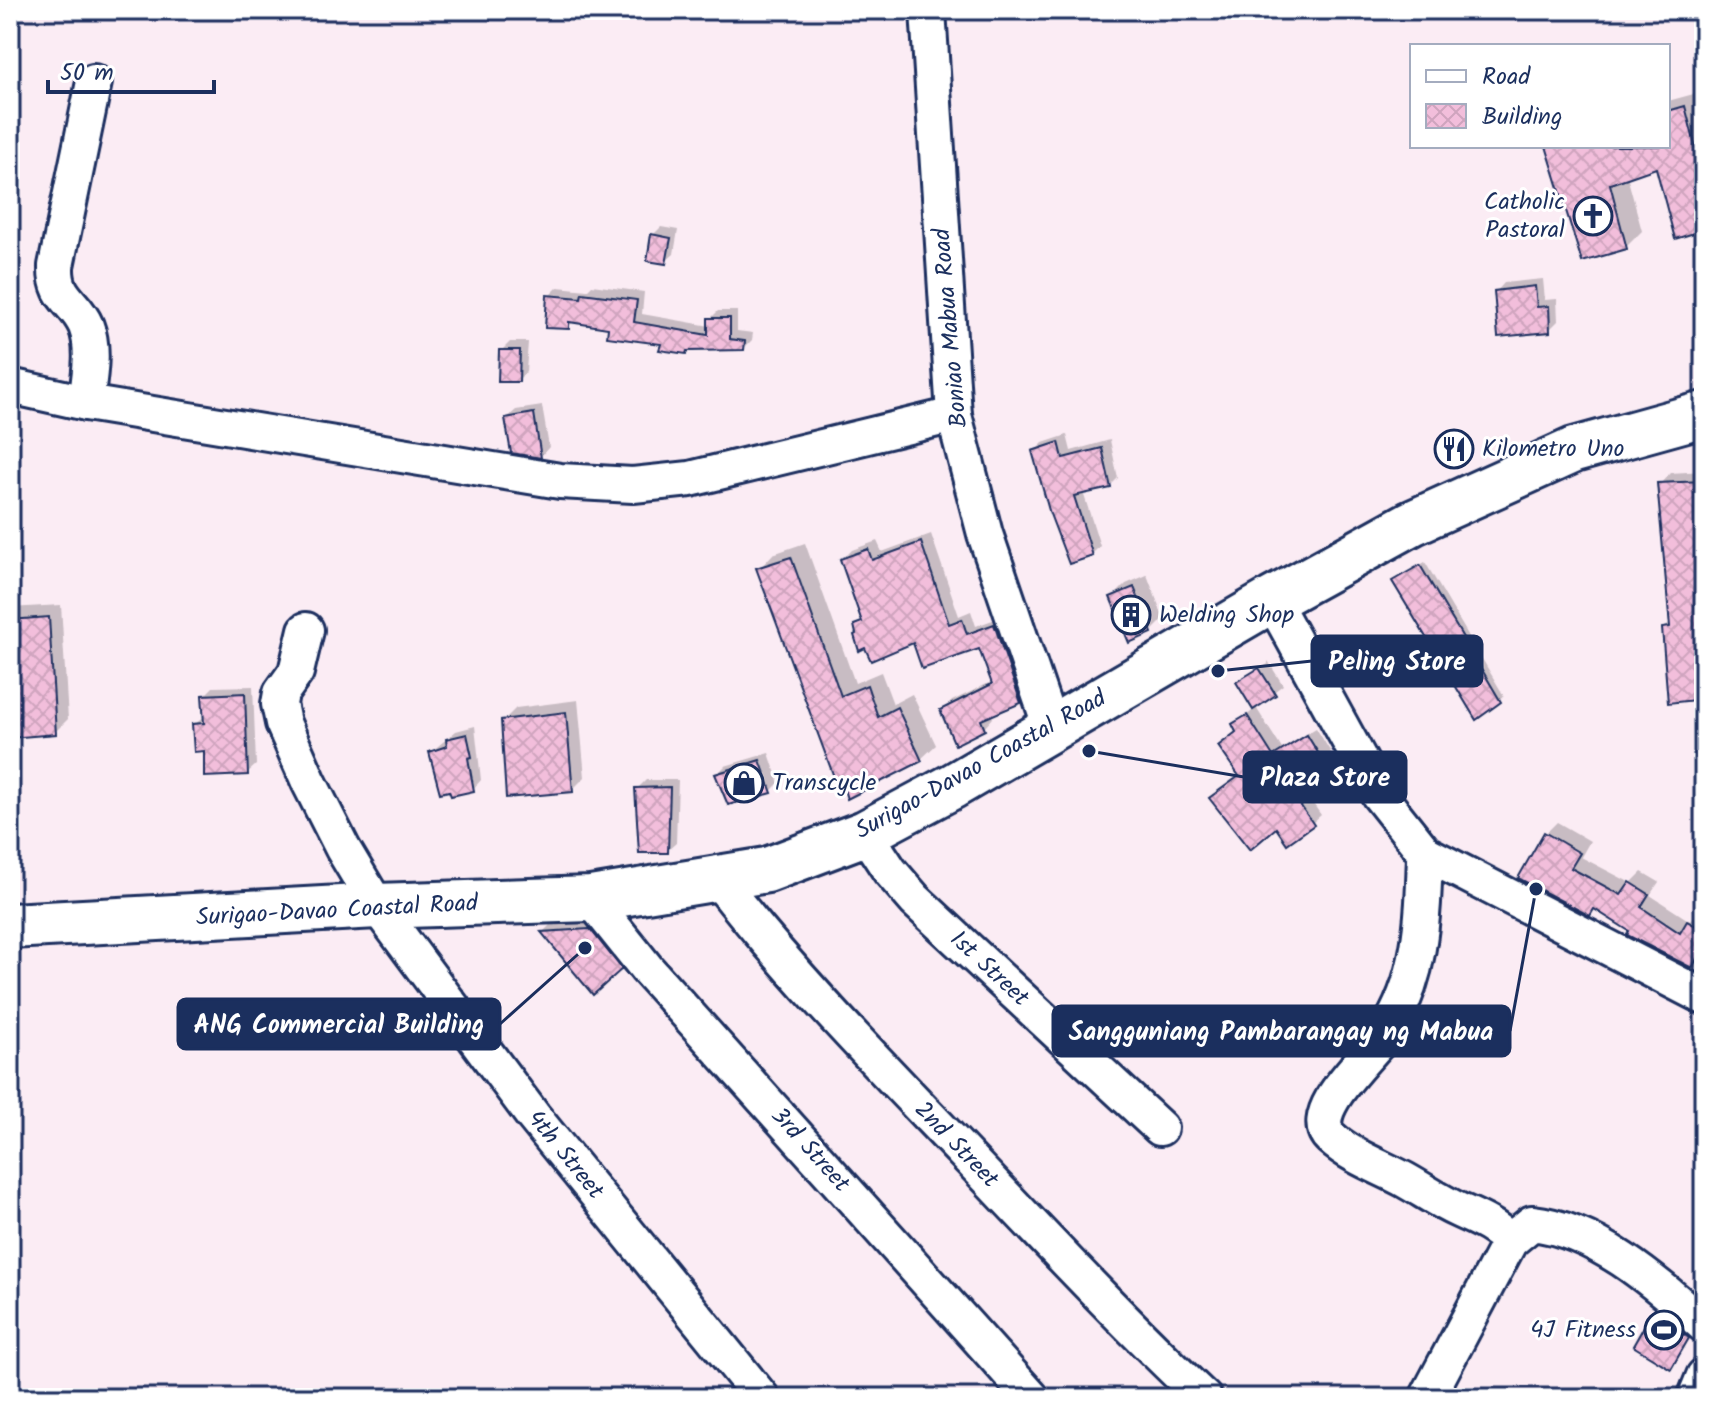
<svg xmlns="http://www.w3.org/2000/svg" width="1714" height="1408" font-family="Kalam,sans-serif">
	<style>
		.shadow { fill: #0003 }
		.building { fill: url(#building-cross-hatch); stroke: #1b2f5e; stroke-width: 2 }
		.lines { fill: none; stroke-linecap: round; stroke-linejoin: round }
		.minor-casing { stroke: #1b2f5e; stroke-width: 40 }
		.highway-casing { stroke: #1b2f5e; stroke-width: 50 }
		.minor { stroke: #fff; stroke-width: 34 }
		.highway { stroke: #fff; stroke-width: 44 }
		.labels { text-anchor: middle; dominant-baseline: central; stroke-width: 6; stroke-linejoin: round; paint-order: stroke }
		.poi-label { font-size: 24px; fill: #1b2f5e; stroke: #fff; text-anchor: start }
		.street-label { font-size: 24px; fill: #1b2f5e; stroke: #fff }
		.leader { fill: none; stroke: #1b2f5e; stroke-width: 3 }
		.callout-dot { fill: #1b2f5e; stroke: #fff; stroke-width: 3 }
		.callout { fill: #1b2f5e; stroke: #1b2f5e; stroke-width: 3 }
		.callout-label { font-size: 26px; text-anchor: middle; font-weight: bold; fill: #fff }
	</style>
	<defs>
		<pattern id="building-cross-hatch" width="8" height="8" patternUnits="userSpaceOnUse" patternTransform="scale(2)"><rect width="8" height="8" fill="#f2bedb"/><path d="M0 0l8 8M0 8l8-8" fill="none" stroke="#cfa4be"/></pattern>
	</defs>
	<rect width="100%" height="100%" fill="#fbecf4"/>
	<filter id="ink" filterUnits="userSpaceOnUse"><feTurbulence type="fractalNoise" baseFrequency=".0125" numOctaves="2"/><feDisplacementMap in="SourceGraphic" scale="16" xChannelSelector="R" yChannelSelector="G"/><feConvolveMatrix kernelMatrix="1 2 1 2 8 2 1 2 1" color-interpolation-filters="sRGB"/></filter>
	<g filter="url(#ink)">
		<g class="shadow">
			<polygon points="1551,10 1579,10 1568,14 1559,11 1552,14"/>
			<polygon points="1701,92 1704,228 1657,165 1627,176 1642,231 1626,247 1548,146 1668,146 1668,101"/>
			<polygon points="661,227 678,230 674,254 665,262 653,235"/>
			<polygon points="1543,279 1545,300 1557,299 1558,321 1549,330 1496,292 1504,283"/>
			<polygon points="592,285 644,292 642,314 710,326 710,319 718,311 737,311 737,331 753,333 752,340 744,348 663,343 610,326 574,321 568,327 549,296 558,287 587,290"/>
			<polygon points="510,342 528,342 526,372 518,380 501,351"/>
			<polygon points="542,406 549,447 541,456 507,418 516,410"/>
			<polygon points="1461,432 1470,450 1466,453 1444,443"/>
			<polygon points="1067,435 1071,451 1110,440 1118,478 1110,486 1083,492 1100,546 1092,554 1034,452 1043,443"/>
			<polygon points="1704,471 1704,698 1665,628 1672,621 1660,484 1670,473"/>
			<polygon points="931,534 959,616 971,611 976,626 1004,616 1030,692 1020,702 991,714 993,718 984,728 942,711 952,701 993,681 980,646 858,633 856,626 863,619 842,560 852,550 877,541 882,552"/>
			<polygon points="805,543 855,683 881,672 893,704 912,694 936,745 921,759 843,780 759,569 773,554"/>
			<polygon points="1425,562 1504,696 1477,717 1394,581"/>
			<polygon points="1147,575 1164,619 1151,632 1113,597 1126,584"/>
			<polygon points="61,605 68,719 55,732 10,736 10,608"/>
			<polygon points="1268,661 1283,685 1255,706 1282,749 1316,728 1335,759 1300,785 1321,815 1312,823 1276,825 1212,798 1240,775 1234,725 1255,709 1238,682 1268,664"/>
			<polygon points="253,686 256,765 247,773 206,749 194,725 205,716 204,696 213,687"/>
			<polygon points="578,700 585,777 572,790 503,721 516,708"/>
			<polygon points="475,726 481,780 473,789 431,752 456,731"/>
			<polygon points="769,753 779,783 771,791 717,774 725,766"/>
			<polygon points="646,780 678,780 676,843 667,851 637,789"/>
			<polygon points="1557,822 1590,841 1581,857 1631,883 1642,872 1659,882 1650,895 1690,921 1700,911 1704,913 1704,972 1629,934 1632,930 1595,907 1546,833"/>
			<polygon points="598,922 628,959 594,992 543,932 551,924"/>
			<polygon points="1657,1310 1691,1334 1674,1363 1654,1313"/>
		</g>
		<g class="building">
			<polygon points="1685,106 1704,179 1704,230 1675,239 1656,168 1610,184 1627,249 1582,262 1546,146 1668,146 1668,111"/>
			<polygon points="651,234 671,238 666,264 647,261"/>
			<polygon points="1535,286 1537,307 1549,306 1550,332 1498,337 1494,291"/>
			<polygon points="582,293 637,300 634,322 708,335 708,318 730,318 730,339 745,341 744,350 687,351 686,354 659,350 661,344 607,337 608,328 569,322 569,329 545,328 547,295 581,298"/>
			<polygon points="499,350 520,350 519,382 498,382"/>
			<polygon points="534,413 541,458 511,453 505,418"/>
			<polygon points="1457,434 1467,455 1452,463 1442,443"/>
			<polygon points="1059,442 1063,458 1102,448 1111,488 1074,496 1093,556 1069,564 1050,514 1032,451"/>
			<polygon points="1704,481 1704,699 1668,703 1662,628 1670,627 1657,483"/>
			<polygon points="921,542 949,624 962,619 967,634 994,624 1021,703 981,720 985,730 955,745 940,710 992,684 979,649 922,669 913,643 871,661 865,648 859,651 854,635 856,634 854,625 862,622 840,559 868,549 872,560"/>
			<polygon points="791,557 841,696 867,685 878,717 897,707 922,761 847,799 842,783 837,785 756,568"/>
			<polygon points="1420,565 1501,702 1476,720 1392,581"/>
			<polygon points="1134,587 1152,633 1129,643 1110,597"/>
			<polygon points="49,617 56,734 10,738 10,620"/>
			<polygon points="1259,668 1276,695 1253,710 1236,682"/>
			<polygon points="245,693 248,775 204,777 204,751 194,752 192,724 204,723 202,695"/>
			<polygon points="566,712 573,792 506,798 501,720"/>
			<polygon points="1247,715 1273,756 1307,735 1328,769 1292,793 1314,825 1287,844 1276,828 1250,850 1209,798 1239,776 1218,746 1236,732 1232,724"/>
			<polygon points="467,734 472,757 468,758 474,791 451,796 449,791 440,793 429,752 447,746 446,739"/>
			<polygon points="760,760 772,793 728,805 715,774"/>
			<polygon points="670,787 668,853 639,853 635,788"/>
			<polygon points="1544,832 1580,853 1571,868 1621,895 1630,882 1649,894 1641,907 1680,933 1687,921 1704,930 1704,946 1692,968 1627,935 1629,931 1594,909 1590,916 1518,878"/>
			<polygon points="590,929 622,969 593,995 541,932"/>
			<polygon points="1652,1312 1689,1338 1671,1369 1633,1346"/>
		</g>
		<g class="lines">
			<g class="minor-casing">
				<g id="minor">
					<polyline points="928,10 954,415 985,534 1051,728"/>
					<polyline points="10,386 86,403 560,481 633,485 690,479 954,415"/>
					<path d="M86,403C89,379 95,349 86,326C75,300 55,300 56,266L94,82"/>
					<polyline points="1272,600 1379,795 1425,853 1704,997"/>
					<polyline points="306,630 296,672 281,693 279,704 283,723 309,782 343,849 377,906 533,1116 762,1398"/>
					<polyline points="865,833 890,871 915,900 1160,1128"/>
					<path d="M1425,853C1423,917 1422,979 1385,1034C1371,1055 1303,1113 1331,1138C1352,1157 1381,1167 1405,1180C1423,1190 1440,1202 1458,1210C1478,1219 1494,1225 1510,1241"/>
					<path d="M719,881C793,977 879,1064 962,1151C1042,1235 1120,1319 1204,1398"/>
					<polyline points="591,899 647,969 1032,1398"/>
					<path d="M1427,1398L1510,1241L1532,1223C1597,1230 1656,1283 1704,1325"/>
					<polyline points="1695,1398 1704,1376"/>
				</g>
			</g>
			<g class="highway-casing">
				<polyline id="highway" points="10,926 377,906 591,899 767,870 865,833 953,786 1272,600 1412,523 1574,450 1704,414"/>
			</g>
			<use href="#minor" class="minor"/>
			<use href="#highway" class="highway"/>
		</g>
	</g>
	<defs>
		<g id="church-ring" transform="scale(2)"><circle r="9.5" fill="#fff" stroke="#1b2f5e" stroke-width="1.5"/><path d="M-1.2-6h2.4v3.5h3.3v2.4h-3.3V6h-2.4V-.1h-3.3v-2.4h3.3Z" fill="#1b2f5e"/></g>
		<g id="restaurant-ring" transform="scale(2)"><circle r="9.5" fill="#fff" stroke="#1b2f5e" stroke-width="1.5"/><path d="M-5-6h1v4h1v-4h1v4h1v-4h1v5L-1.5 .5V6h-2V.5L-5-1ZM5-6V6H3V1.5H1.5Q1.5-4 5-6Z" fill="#1b2f5e"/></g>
		<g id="building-ring" transform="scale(2)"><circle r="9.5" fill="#fff" stroke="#1b2f5e" stroke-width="1.5"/><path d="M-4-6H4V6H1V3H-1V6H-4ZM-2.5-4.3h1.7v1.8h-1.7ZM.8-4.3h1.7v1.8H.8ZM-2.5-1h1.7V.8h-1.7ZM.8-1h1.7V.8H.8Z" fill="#1b2f5e"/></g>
		<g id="shop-ring" transform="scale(2)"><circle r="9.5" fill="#fff" stroke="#1b2f5e" stroke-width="1.5"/><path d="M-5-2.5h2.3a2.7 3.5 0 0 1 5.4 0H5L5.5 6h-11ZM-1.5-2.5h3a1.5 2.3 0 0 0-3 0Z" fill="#1b2f5e"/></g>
		<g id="stadium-ring" transform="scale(2)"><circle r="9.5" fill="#fff" stroke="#1b2f5e" stroke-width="1.5"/><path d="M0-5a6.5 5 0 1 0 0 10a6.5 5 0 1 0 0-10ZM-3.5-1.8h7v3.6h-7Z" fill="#1b2f5e"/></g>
	</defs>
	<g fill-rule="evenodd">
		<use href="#church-ring" x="1593" y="216"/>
		<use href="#restaurant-ring" x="1454" y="449"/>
		<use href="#building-ring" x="1131" y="615"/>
		<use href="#shop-ring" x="744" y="783"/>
		<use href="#stadium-ring" x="1664" y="1330"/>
	</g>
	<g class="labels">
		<g class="poi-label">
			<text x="1565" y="202" text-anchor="end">Catholic<tspan x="1565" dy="28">Pastoral</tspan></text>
			<text x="1482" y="449">Kilometro Uno</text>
			<text x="1159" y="615">Welding Shop</text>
			<text x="772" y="783">Transcycle</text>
			<text x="1636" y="1330" text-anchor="end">4J Fitness</text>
		</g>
		<g class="street-label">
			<text transform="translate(951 328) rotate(-95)">Boniao Mabua Road</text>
			<text transform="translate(981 765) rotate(-29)">Surigao-Davao Coastal Road</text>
			<text transform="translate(337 911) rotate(-3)">Surigao-Davao Coastal Road</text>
			<text transform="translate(989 969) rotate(43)">1st Street</text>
			<text transform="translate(956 1145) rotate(46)">2nd Street</text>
			<text transform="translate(810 1150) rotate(48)">3rd Street</text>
			<text transform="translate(565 1155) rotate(51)">4th Street</text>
		</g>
	</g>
	<path class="leader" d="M1218 671L1312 661M1089 751L1244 777M585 948L500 1024M1536 889L1510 1031"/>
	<g class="callout-dot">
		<circle cx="1218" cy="671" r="8"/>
		<circle cx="1089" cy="751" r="8"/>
		<circle cx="585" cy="948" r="8"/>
		<circle cx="1536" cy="889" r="8"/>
	</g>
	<g class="callout">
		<rect x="1312" y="636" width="170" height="50" rx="8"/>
		<rect x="1244" y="752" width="162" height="50" rx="8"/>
		<rect x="178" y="999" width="322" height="50" rx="8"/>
		<rect x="1053" y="1006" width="457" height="50" rx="8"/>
	</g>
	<g class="callout-label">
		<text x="1397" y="670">Peling Store</text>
		<text x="1325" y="786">Plaza Store</text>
		<text x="339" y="1033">ANG Commercial Building</text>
		<text x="1281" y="1040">Sangguniang Pambarangay ng Mabua</text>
	</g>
	<rect width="1714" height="1408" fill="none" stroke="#fff" stroke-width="40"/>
	<rect x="20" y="20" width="1674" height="1368" fill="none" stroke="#1b2f5e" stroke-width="3" filter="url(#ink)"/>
	<rect x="1410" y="44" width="260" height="104" fill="#ffffff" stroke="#a4acbf" stroke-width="2"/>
	<rect x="1426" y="70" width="40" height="12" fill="#ffffff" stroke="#a4acbf" stroke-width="2"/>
	<text x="1482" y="84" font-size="24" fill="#1b2f5e">Road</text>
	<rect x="1426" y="104" width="40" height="24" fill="url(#building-cross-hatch)" stroke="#a4acbf" stroke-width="2"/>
	<text x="1482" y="124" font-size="24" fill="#1b2f5e">Building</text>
	<path d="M48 80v12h166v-12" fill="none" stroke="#1b2f5e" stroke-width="4"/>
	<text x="60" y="80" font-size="24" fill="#1b2f5e" stroke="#ffffff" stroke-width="6" paint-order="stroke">50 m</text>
</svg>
